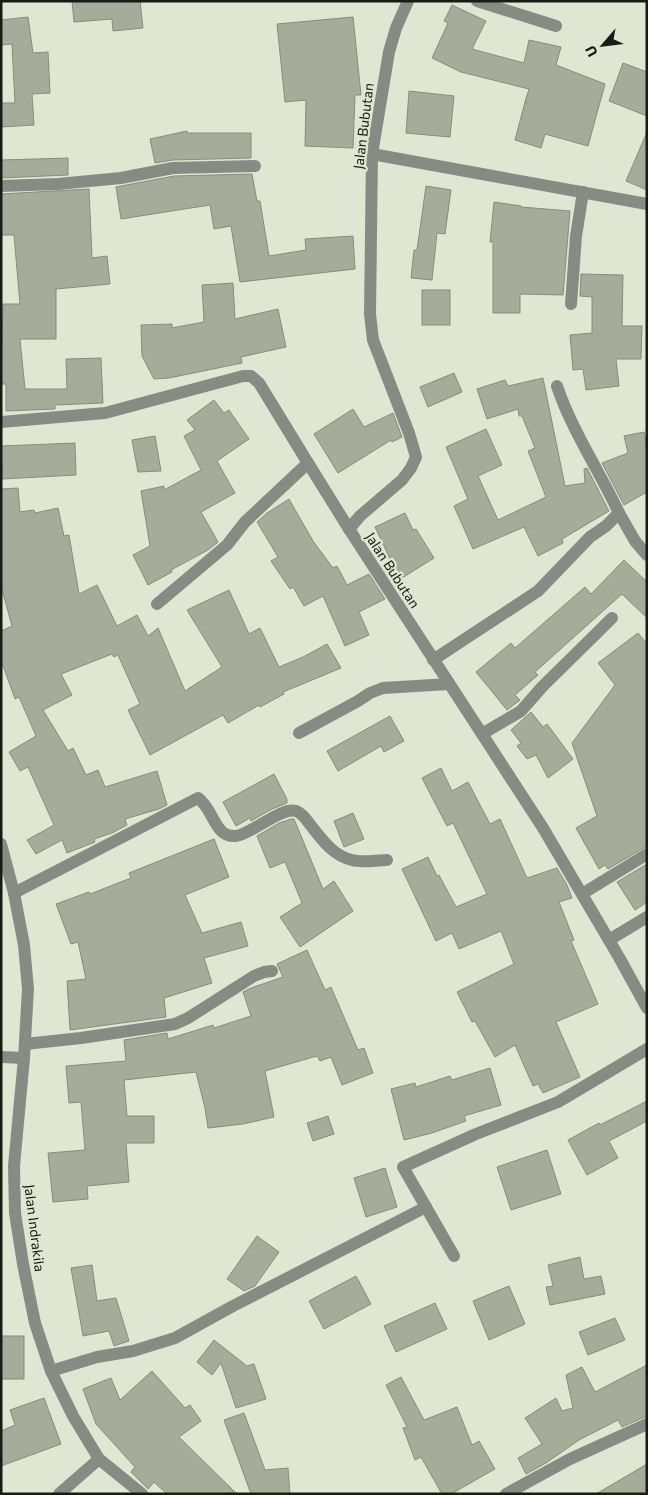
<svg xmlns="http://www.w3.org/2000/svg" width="648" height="1495" font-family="Commissioner,sans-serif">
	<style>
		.building { fill: #a5ac9a; stroke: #868d7b }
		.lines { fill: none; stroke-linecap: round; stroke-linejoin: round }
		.minor { stroke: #888b83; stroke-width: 12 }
		.tertiary { stroke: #888b83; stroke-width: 12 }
		.labels { text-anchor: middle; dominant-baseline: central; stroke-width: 4.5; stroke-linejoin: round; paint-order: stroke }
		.street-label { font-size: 14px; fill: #191b14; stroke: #dfe7d3 }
	</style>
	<rect width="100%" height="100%" fill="#dfe7d3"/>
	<g class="building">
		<polygon points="72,1 140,1 143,28 113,31 112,19 74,22"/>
		<polygon points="452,5 486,21 472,49 524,63 529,40 561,47 556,65 605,84 588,146 545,134 541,148 515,140 525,102 527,102 525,102 529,89 461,72 432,58 448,23 444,21"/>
		<polygon points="28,17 33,53 48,52 50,93 32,94 34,125 1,127 1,103 15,103 12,44 1,45 1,20"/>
		<polygon points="353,17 361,95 355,95 353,148 305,146 306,100 285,102 277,24"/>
		<polygon points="623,63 647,72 647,116 609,101"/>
		<polygon points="409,91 454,96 450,137 406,133"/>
		<polygon points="187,131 187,133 251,133 251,158 173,160 155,163 150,139"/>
		<polygon points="647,132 647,190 626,181"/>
		<polygon points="68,158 68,175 1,178 1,160"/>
		<polygon points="252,174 257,201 260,201 269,256 306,250 305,239 353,236 355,269 240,282 231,226 214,229 210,205 121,219 116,187 174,176"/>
		<polygon points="426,186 451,190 445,234 437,233 432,280 411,278 414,250 417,250"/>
		<polygon points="89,189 92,258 107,256 110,284 56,289 56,339 20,339 25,389 67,389 66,359 101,358 103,403 55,405 55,409 6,411 6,384 1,384 3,304 20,304 14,235 1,235 1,194"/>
		<polygon points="494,202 521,206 521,207 570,211 563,295 520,294 520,313 493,313 493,242 490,242"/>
		<polygon points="581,274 623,275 622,326 642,326 641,359 616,359 619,386 586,390 583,369 573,370 570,335 592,333 592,297 580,296"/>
		<polygon points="233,283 235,319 278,309 286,347 241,357 242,363 169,378 154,379 142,356 141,325 172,324 172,328 204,322 202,285"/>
		<rect x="422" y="290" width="28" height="35"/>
		<polygon points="454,373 462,392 428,407 420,387"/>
		<polygon points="543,378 565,486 585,483 584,469 587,468 609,511 562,539 563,543 538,556 524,527 473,549 454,506 468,499 446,447 486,429 502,465 478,476 498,520 546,497 528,451 535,448 522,416 519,416 518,409 487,419 477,389 505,380 508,386"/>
		<polygon points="214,400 224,413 229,410 249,439 217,461 235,493 201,512 218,542 208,550 171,570 172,572 148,585 133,555 150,546 141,491 164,486 164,490 201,470 184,436 195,430 187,420"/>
		<polygon points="353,409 364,427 393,413 402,437 392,442 391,440 338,473 314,434"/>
		<polygon points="644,432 647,446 647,492 624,505 602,463 628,453 624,436"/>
		<polygon points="155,436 161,471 138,472 132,440"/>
		<polygon points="75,443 76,475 2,479 1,446"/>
		<polygon points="18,488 20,512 34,510 35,513 58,508 64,536 69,535 79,594 97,585 117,626 137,615 148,636 158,628 185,691 222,667 187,610 229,590 249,634 260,628 279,667 303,657 327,644 341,668 283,692 284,694 260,707 259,705 228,723 223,715 150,755 128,710 140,704 118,655 114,657 112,654 61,674 72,695 43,710 68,751 73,748 86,775 98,770 105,787 157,771 167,805 159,809 125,819 127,825 112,833 94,839 95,842 67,853 62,840 36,854 27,840 54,825 28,767 20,771 9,752 36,736 19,697 15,699 1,660 1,631 12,626 1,586 1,489"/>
		<polygon points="289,499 313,541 333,568 337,566 347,585 369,574 385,599 359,612 369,635 345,646 323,596 304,606 293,587 290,589 271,561 278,557 257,522 267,513"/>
		<polygon points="405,513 413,530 416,529 434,558 394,583 383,567 392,563 375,527"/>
		<polygon points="624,560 647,582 647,618 622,594 535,672 538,675 515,695 520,700 507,710 476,672 511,643 515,648 585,587 591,594"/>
		<polygon points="638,633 647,644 647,846 608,869 605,865 599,869 576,828 597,816 572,743 615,685 598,663"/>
		<polygon points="531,712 543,727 547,724 573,759 548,778 536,755 527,759 517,746 521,743 511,730"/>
		<polygon points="390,716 404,741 384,752 381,746 338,771 327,751"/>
		<polygon points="441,768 452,791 468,782 490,824 500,819 527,878 557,868 567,885 572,898 559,902 574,940 571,941 598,1004 556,1022 580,1077 543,1093 538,1084 533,1086 515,1045 495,1057 475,1021 472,1022 457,992 514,964 501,931 459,949 452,933 436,941 402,869 428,857 437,876 439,875 456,907 487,894 453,823 447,826 422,778"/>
		<polygon points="274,774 287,799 287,803 272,809 251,821 250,818 236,826 223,802"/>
		<polygon points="353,813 364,839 344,847 334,821"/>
		<polygon points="291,819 294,819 323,889 334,881 353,911 300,947 280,917 302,903 285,862 270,868 257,836 279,823"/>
		<polygon points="214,839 229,877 185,895 202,933 241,922 248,946 204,958 212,983 164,998 166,1017 70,1030 67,981 86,979 78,942 71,944 56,904 89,892 90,894 131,878 129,873"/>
		<polygon points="647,864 647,902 635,910 617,882"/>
		<polygon points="307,950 325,990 331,987 358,1050 364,1048 373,1073 342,1085 331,1057 320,1061 317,1056 265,1071 274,1117 243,1124 208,1128 205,1108 196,1072 124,1080 127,1116 154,1116 154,1143 126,1143 129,1182 87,1186 88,1199 53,1202 48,1153 85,1150 81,1102 69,1103 66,1066 126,1061 124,1040 167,1033 168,1039 213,1025 214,1028 251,1016 243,992 251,988 283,977 277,964"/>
		<polygon points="490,1068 501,1105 464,1116 466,1121 432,1133 404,1140 391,1089 415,1083 416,1087 450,1076 452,1080"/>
		<polygon points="647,1101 647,1121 609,1141 618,1158 587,1175 568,1140 599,1123 600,1125"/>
		<polygon points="328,1116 334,1134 313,1141 307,1123"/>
		<polygon points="547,1150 561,1194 511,1210 497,1167"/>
		<polygon points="385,1168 397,1207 366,1217 354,1178"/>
		<polygon points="257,1236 279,1252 255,1286 244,1291 227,1279"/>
		<polygon points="580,1257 584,1279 601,1276 605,1294 550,1305 546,1287 553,1286 548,1265"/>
		<polygon points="92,1265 97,1301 116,1298 129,1341 114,1346 109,1331 83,1336 71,1268"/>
		<polygon points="356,1276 371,1304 324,1329 309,1301"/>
		<polygon points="509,1286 525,1324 489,1340 473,1301"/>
		<polygon points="435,1303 447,1329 396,1352 384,1326"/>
		<polygon points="615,1318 625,1340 588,1355 579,1332"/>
		<rect x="1" y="1336" width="23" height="43"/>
		<polygon points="214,1340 247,1366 254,1364 266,1399 236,1408 221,1363 212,1375 197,1362"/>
		<polygon points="647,1365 647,1416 622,1427 618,1420 579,1440 546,1463 526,1474 518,1458 542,1444 525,1418 556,1398 562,1411 573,1408 566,1375 582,1367 595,1392"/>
		<polygon points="152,1371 185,1408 190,1405 201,1421 179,1437 237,1494 167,1494 154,1482 148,1489 131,1472 135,1467 96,1424 83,1389 111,1378 120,1400"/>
		<polygon points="401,1377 424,1420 457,1407 472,1445 479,1441 495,1469 451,1494 442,1494 421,1457 415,1460 403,1428 407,1427 386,1385"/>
		<polygon points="44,1398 61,1444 1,1466 1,1431 15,1425 10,1410"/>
		<polygon points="244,1413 265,1470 288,1468 290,1494 251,1494 224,1420"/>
		<polygon points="647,1464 647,1494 596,1494"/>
	</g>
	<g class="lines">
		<g class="minor">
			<polyline points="408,1 396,28 389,52 372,154 370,314 373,340 409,433 416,457 411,468 402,480 360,516 349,529 543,828 620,959 647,1008"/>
			<polyline points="477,1 556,26"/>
			<polyline points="372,154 647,204"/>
			<polyline points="1,186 58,184 121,178 173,168 255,166"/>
			<polyline points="571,304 576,236 583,192"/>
			<path d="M557,386C572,431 599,470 619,513"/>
			<polyline points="1,422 105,413 243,376 251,376 259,383 308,463"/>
			<polyline points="157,604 227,545 245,522 308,463 349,529"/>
			<polyline points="433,660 538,591 590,537 606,526 619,513 635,541 647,555"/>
			<polyline points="299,733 358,701 370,693 383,688 449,684"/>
			<polyline points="482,734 521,711 542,687 612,618"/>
			<path d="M14,893L198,798C214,809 214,838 236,836C252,834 282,806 296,811C303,813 307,821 312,827C323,841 334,856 352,860C362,863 376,860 387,860"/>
			<polyline points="582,894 647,854"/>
			<polyline points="609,940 647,917"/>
			<polyline points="25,1044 81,1038 175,1024 188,1018 254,976 264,972 272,971"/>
			<polyline points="1,1057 24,1058"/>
			<polyline points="454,1256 403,1167 476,1134 558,1102 647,1049"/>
			<polyline points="51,1371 97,1357 133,1351 175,1338 233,1306 426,1207"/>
			<polyline points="59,1494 99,1459"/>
		</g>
		<g class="tertiary">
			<polyline points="1,844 14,893 24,945 28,989 24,1058 14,1166 15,1213 23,1264 35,1323 51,1371 73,1416 99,1459 142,1494"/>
			<polyline points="506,1494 570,1459 647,1424"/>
		</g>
	</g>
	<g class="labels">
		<g class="street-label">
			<text transform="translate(363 126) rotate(-83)">Jalan Bubutan</text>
			<text transform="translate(393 570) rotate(57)">Jalan Bubutan</text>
			<text transform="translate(35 1228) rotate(83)">Jalan Indrakila</text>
		</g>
	</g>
	<rect width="648" height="1495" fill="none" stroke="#191b14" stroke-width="5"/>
	<g transform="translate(603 45) rotate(242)" stroke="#dfe7d3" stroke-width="4" paint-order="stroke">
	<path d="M0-4L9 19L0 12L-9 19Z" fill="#191b14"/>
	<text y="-8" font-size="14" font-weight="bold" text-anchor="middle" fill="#191b14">U</text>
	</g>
</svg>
